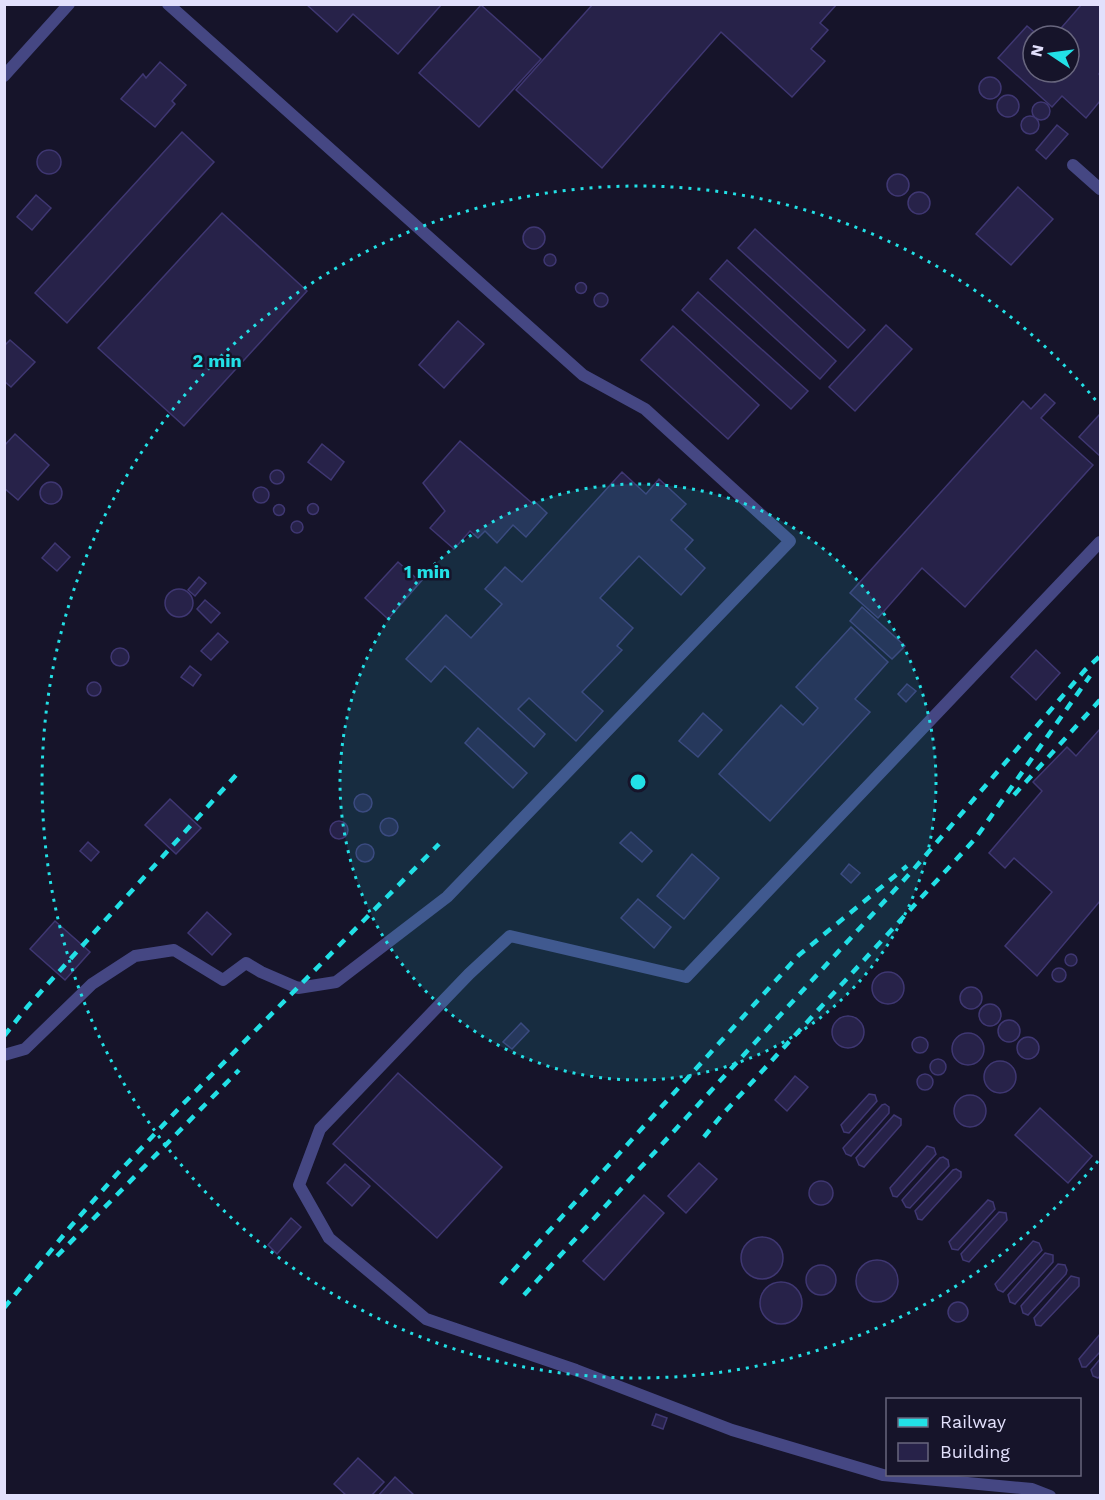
<svg xmlns="http://www.w3.org/2000/svg" width="1105" height="1500" font-family="'Work Sans',sans-serif">
	<style>
		.building { fill: #272249; stroke: #3f3772; stroke-width: 1.5 }
		.lines { fill: none; stroke-linecap: round; stroke-linejoin: round }
		.lane { stroke: #454783; stroke-width: 12 }
		.rail { stroke: #22e0e6; stroke-width: 4.5; stroke-dasharray: 9 8; stroke-linecap: butt }
		.ring { fill: none; stroke: #22e0e6; stroke-width: 3; stroke-dasharray: 3 6 }
		.centre { fill: #22e0e6; stroke: #16142a; stroke-width: 3 }
		.ring-label { font-size: 18px; text-anchor: middle; font-weight: bold; fill: #22e0e6; stroke: #16142a; stroke-width: 5; stroke-linejoin: round; paint-order: stroke }
	</style>
	<rect width="100%" height="100%" fill="#16142a"/>
	<g class="building">
		<polygon points="306,4 442,4 398,54 353,14 337,32"/>
		<polygon points="593,4 837,4 820,23 828,30 811,49 825,61 792,97 721,32 602,168 516,90"/>
		<polygon points="1082,4 1100,4 1100,72 1099,74 1100,76 1100,101 1086,118 1062,96 1052,107 998,58 1027,26 1039,36 1033,36 1033,72 1069,72 1069,63 1071,65 1079,56 1069,47 1069,36 1055,35"/>
		<polygon points="481,5 541,59 479,127 419,73"/>
		<polygon points="160,62 186,85 172,101 175,104 155,127 121,99 143,74 146,78"/>
		<circle cx="990" cy="88" r="11"/>
		<circle cx="1008" cy="106" r="11"/>
		<circle cx="1041" cy="111" r="9"/>
		<circle cx="1030" cy="125" r="9"/>
		<polygon points="1057,125 1068,134 1046,159 1036,150"/>
		<polygon points="182,132 214,162 67,323 35,293"/>
		<circle cx="49" cy="162" r="12"/>
		<circle cx="898" cy="185" r="11"/>
		<polygon points="1018,187 1053,219 1011,265 976,234"/>
		<circle cx="919" cy="203" r="11"/>
		<polygon points="36,195 51,208 32,230 17,217"/>
		<polygon points="222,213 307,291 184,426 98,348"/>
		<circle cx="534" cy="238" r="11"/>
		<polygon points="755,229 865,330 848,348 738,248"/>
		<circle cx="550" cy="260" r="6"/>
		<polygon points="727,260 836,361 820,379 710,279"/>
		<circle cx="581" cy="288" r="5.5"/>
		<polygon points="698,292 808,391 791,409 682,310"/>
		<circle cx="601" cy="300" r="7"/>
		<polygon points="458,321 484,344 444,388 419,365"/>
		<polygon points="886,325 912,349 855,411 829,387"/>
		<polygon points="673,326 759,405 728,439 641,360"/>
		<polygon points="10,340 35,362 11,387 4,381 4,346"/>
		<polygon points="1045,394 1055,403 1041,418 1093,465 965,607 922,568 878,618 850,593 1023,401 1031,409"/>
		<polygon points="1100,414 1100,456 1079,437"/>
		<polygon points="15,434 49,465 18,500 4,488 4,446"/>
		<polygon points="460,441 532,503 534,501 547,513 526,537 513,525 497,543 485,531 478,538 470,531 454,549 430,528 445,511 423,483"/>
		<polygon points="322,444 344,462 331,480 308,462"/>
		<circle cx="277" cy="477" r="7"/>
		<polygon points="622,472 646,494 659,479 686,504 671,520 693,540 685,549 705,568 681,595 639,556 600,598 633,628 617,646 622,650 582,692 603,711 576,741 529,698 518,709 545,734 534,747 445,666 431,682 406,659 446,615 471,638 502,604 485,589 496,577 505,567 522,582"/>
		<circle cx="51" cy="493" r="11"/>
		<circle cx="261" cy="495" r="8"/>
		<circle cx="313" cy="509" r="5.5"/>
		<circle cx="279" cy="510" r="5.5"/>
		<circle cx="297" cy="527" r="6"/>
		<polygon points="55,543 70,557 57,571 42,558"/>
		<polygon points="398,562 416,578 420,573 424,578 388,619 365,598"/>
		<polygon points="199,577 206,583 195,596 188,590"/>
		<circle cx="179" cy="603" r="14"/>
		<polygon points="205,600 220,613 211,623 197,609"/>
		<polygon points="862,607 905,646 892,659 850,621"/>
		<polygon points="851,627 888,662 855,699 870,712 770,821 719,774 781,705 803,725 818,708 796,687"/>
		<polygon points="218,633 228,642 211,660 201,651"/>
		<circle cx="120" cy="657" r="9"/>
		<polygon points="1036,650 1060,673 1036,700 1011,677"/>
		<polygon points="190,666 201,675 193,686 181,677"/>
		<circle cx="94" cy="689" r="7"/>
		<polygon points="907,684 916,691 906,702 898,694"/>
		<polygon points="703,713 722,730 698,757 679,741"/>
		<polygon points="478,728 527,773 513,788 465,743"/>
		<polygon points="1100,729 1100,901 1037,976 1005,946 1052,892 1014,858 1005,868 989,853 1042,791 1033,782 1067,747 1076,756"/>
		<circle cx="363" cy="803" r="9"/>
		<polygon points="170,799 201,828 176,854 145,825"/>
		<circle cx="389" cy="827" r="9"/>
		<circle cx="339" cy="830" r="9"/>
		<polygon points="631,832 652,851 642,862 620,843"/>
		<polygon points="88,842 99,852 91,861 80,851"/>
		<circle cx="365" cy="853" r="9"/>
		<polygon points="692,854 719,878 684,919 657,896"/>
		<polygon points="849,864 860,873 851,883 841,874"/>
		<polygon points="638,899 671,927 654,948 621,918"/>
		<polygon points="207,912 231,934 212,955 188,933"/>
		<polygon points="55,921 90,952 65,980 30,949"/>
		<circle cx="1071" cy="960" r="6"/>
		<circle cx="1059" cy="975" r="7"/>
		<circle cx="888" cy="988" r="16"/>
		<circle cx="971" cy="998" r="11"/>
		<circle cx="990" cy="1015" r="11"/>
		<circle cx="848" cy="1032" r="16"/>
		<circle cx="1009" cy="1031" r="11"/>
		<polygon points="521,1023 529,1031 512,1049 503,1042"/>
		<circle cx="968" cy="1049" r="16"/>
		<circle cx="1028" cy="1048" r="11"/>
		<circle cx="920" cy="1045" r="8"/>
		<circle cx="938" cy="1067" r="8"/>
		<circle cx="1000" cy="1077" r="16"/>
		<polygon points="398,1073 502,1167 437,1238 333,1144"/>
		<circle cx="925" cy="1082" r="8"/>
		<polygon points="795,1076 808,1087 787,1111 775,1100"/>
		<polygon points="869,1094 875,1095 877,1101 849,1133 844,1132 841,1125"/>
		<circle cx="970" cy="1111" r="16"/>
		<polygon points="885,1104 889,1107 889,1113 851,1156 846,1154 843,1148 882,1105"/>
		<polygon points="1040,1108 1092,1156 1068,1183 1015,1135"/>
		<polygon points="894,1115 901,1119 901,1125 864,1167 859,1165 856,1158"/>
		<polygon points="927,1146 934,1148 936,1154 897,1197 893,1196 890,1188"/>
		<polygon points="943,1157 948,1160 949,1166 910,1208 906,1207 902,1200 940,1158"/>
		<polygon points="699,1163 717,1179 686,1213 668,1196"/>
		<polygon points="345,1164 370,1186 352,1206 327,1183"/>
		<polygon points="956,1169 961,1172 961,1177 922,1220 918,1219 915,1211 953,1170"/>
		<circle cx="821" cy="1193" r="12"/>
		<polygon points="644,1195 664,1213 604,1280 583,1261"/>
		<polygon points="988,1200 993,1202 995,1209 958,1250 952,1249 949,1242"/>
		<polygon points="999,1212 1006,1213 1007,1220 969,1262 963,1260 961,1254"/>
		<polygon points="291,1218 301,1227 277,1254 268,1245"/>
		<circle cx="762" cy="1258" r="21"/>
		<polygon points="1033,1241 1039,1243 1042,1250 1003,1292 998,1290 995,1284"/>
		<polygon points="1045,1253 1053,1255 1053,1262 1015,1304 1010,1302 1008,1295"/>
		<circle cx="877" cy="1281" r="21"/>
		<polygon points="1058,1264 1065,1265 1067,1270 1066,1274 1028,1315 1023,1313 1021,1306"/>
		<circle cx="821" cy="1280" r="15"/>
		<polygon points="1071,1276 1079,1278 1079,1286 1041,1326 1036,1325 1034,1318"/>
		<circle cx="781" cy="1303" r="21"/>
		<circle cx="958" cy="1312" r="10"/>
		<polygon points="1100,1334 1100,1352 1086,1367 1082,1367 1079,1359"/>
		<polygon points="1100,1359 1100,1376 1098,1378 1093,1376 1091,1370"/>
		<polygon points="656,1414 667,1418 663,1429 652,1425"/>
		<polygon points="358,1458 384,1482 371,1496 347,1496 334,1484"/>
		<polygon points="395,1477 415,1496 378,1496"/>
	</g>
	<g class="lines">
		<g class="lane">
			<polyline points="4,76 69,4"/>
			<polyline points="1073,165 1100,189"/>
			<polyline points="4,1055 25,1049 92,984 135,956 174,950 223,980 246,963 261,972 298,988 336,982 447,897 790,541 645,409 583,375 168,4"/>
			<polyline points="1050,1496 1032,1489 883,1475 732,1430 576,1370 426,1319 329,1238 299,1185 320,1129 469,974 510,936 686,977 1100,542"/>
		</g>
		<g class="rail">
			<polyline points="1014,795 1100,700"/>
			<polyline points="4,1036 28,1006 237,774"/>
			<polyline points="704,1137 721,1116 975,839 1090,676"/>
			<polyline points="57,1256 239,1070"/>
			<polyline points="501,1284 799,955 907,866"/>
			<polyline points="524,1295 913,870 1085,670 1100,656"/>
			<polyline points="4,1308 71,1226 117,1174 183,1104 439,844"/>
		</g>
	</g>
	<circle cx="638" cy="782" r="298" fill="#22e0e6" fill-opacity=".12"/>
	<g class="ring">
		<circle cx="638" cy="782" r="298"/>
		<path d="M1098 1161A596 596 0 1 1 1098 403"/>
	</g>
	<circle cx="638" cy="782" r="9" class="centre"/>
	<g class="ring-label">
		<text x="217" y="367">2 min</text>
		<text x="427" y="578">1 min</text>
	</g>
	<rect width="1105" height="1500" fill="none" stroke="#e2e0fc" stroke-width="12"/>
	<rect x="886" y="1398" width="195" height="78" fill="#16142a" stroke="#68667e" stroke-width="1.5"/>
	<rect x="898" y="1418" width="30" height="9" fill="#22e0e6" stroke="#68667e" stroke-width="1.5"/>
	<text x="940" y="1428" font-size="18" fill="#e2e0fc">Railway</text>
	<rect x="898" y="1443" width="30" height="18" fill="#272249" stroke="#68667e" stroke-width="1.5"/>
	<text x="940" y="1458" font-size="18" fill="#e2e0fc">Building</text>
	<g transform="translate(1051 54) rotate(283)"><circle r="28" fill="#16142a" stroke="#68667e" stroke-width="1.5"/>
	<path d="M0-4.5L10 22L0 15L-10 22Z" fill="#22e0e6"/>
	<text y="-9" font-size="16" font-weight="bold" text-anchor="middle" fill="#e2e0fc">N</text>
	</g>
</svg>
